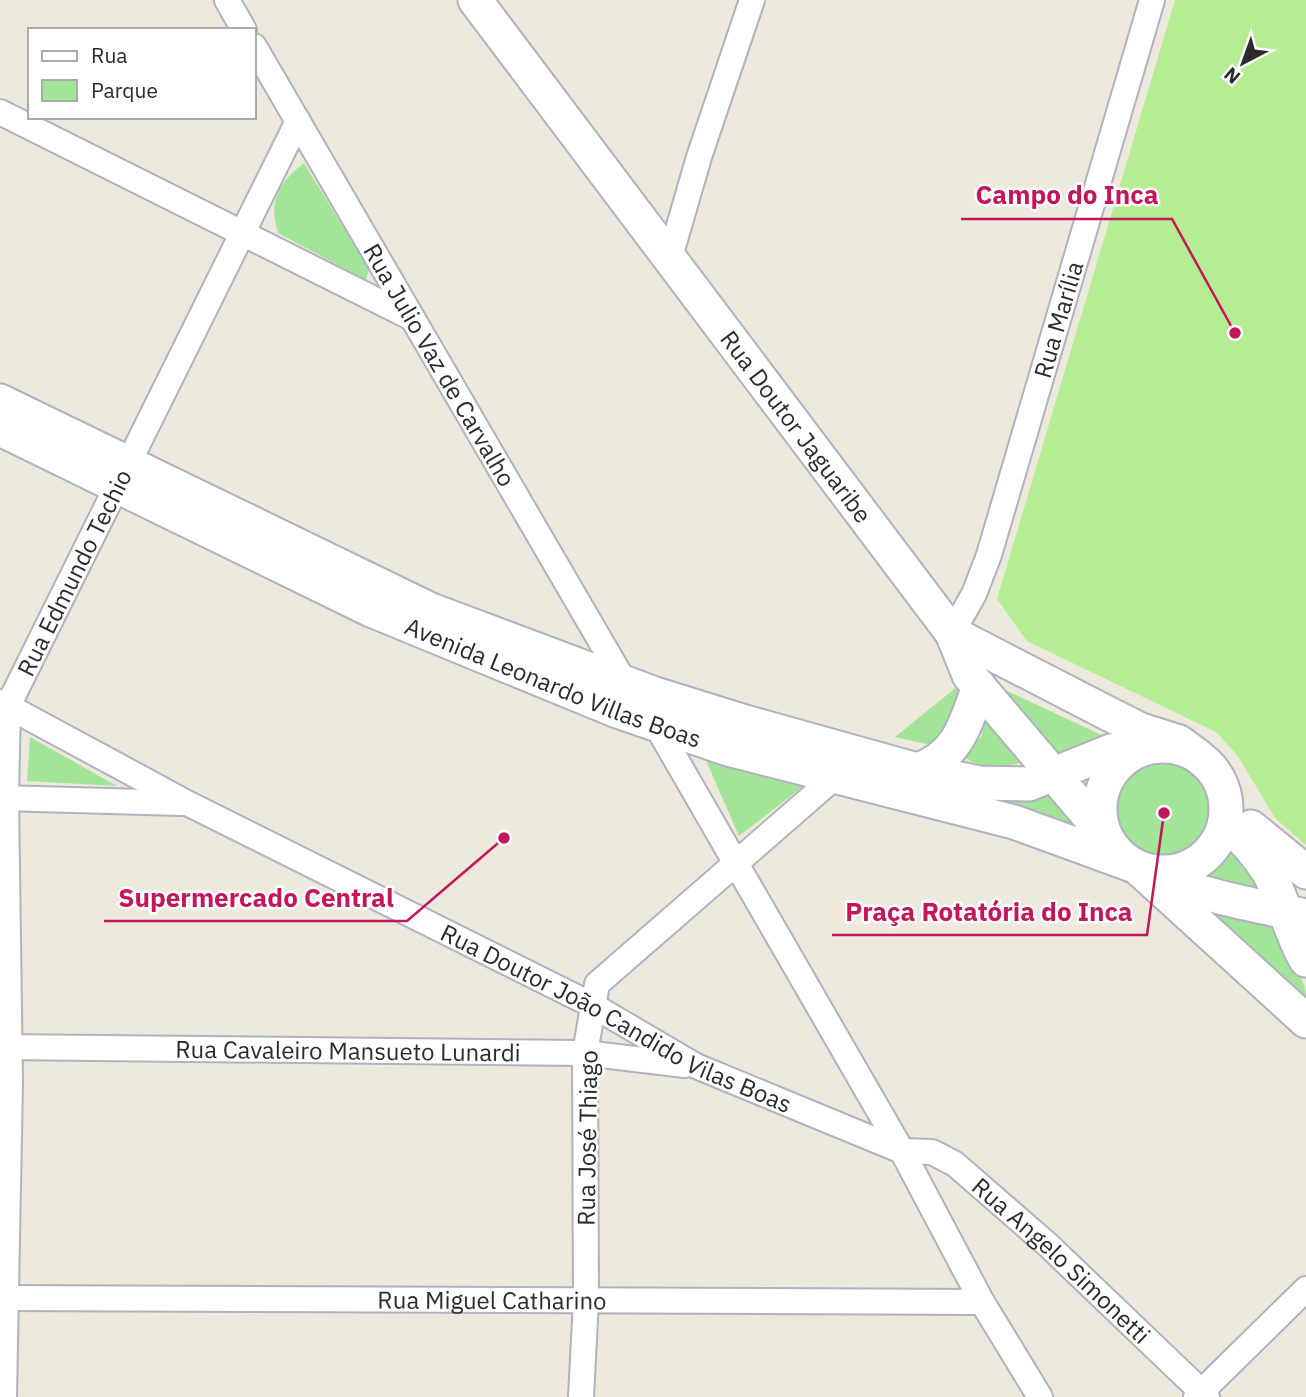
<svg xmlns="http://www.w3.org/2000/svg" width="1306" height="1397" font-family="'IBM Plex Sans',sans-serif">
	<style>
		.green { fill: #a2e598 }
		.pitch { fill: #b4ed93 }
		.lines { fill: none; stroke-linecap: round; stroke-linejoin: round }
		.street-casing { stroke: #b1b1bf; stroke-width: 28 }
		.secondary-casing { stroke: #b1b1bf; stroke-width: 37 }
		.street { stroke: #fff; stroke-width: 24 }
		.secondary { stroke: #fff; stroke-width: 33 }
		.labels { text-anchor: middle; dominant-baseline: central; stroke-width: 5; stroke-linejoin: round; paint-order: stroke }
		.street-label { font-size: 24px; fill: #2b2b2b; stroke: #fff }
		.leader { fill: none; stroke: #c2185b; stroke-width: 2.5 }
		.callout-dot { fill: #c2185b; stroke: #fff; stroke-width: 2.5 }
		.callout-label { font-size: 26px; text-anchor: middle; font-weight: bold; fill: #c2185b; stroke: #fff; stroke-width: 5; stroke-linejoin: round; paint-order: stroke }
	</style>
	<rect width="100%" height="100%" fill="#ede9dd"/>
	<g class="green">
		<path d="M304,163L369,269L366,280L278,233C268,202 279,182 304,163Z"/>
		<path d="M958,686C968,711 946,729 931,745L895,737Z"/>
		<polygon points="1003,689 1110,739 1057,757"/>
		<path d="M984,719L990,722L1021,762C1001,770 983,769 965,758L982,735Z"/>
		<polygon points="30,737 117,786 27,781"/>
		<polygon points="705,758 805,785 739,836"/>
		<circle cx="1164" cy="809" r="47"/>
		<polygon points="1052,791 1090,837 996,806 992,795"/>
		<path d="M1233,837L1259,893L1197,880C1218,872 1226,858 1233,837Z"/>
		<path d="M1201,904L1272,923C1277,950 1306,971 1306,997Z"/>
	</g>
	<polygon class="pitch" points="1175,0 1306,0 1306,845 1275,818 1238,756 1216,732 1027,641 997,599"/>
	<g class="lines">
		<g class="street-casing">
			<g id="street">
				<polyline points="227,0 244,30"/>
				<path id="s1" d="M254,46L625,683"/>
				<polyline points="0,112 412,318"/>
				<polyline points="670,257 699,157 752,0"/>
				<path id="s2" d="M952,633L974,594L989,555L1152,0"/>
				<path id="s3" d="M0,702L187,803L592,1005L696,1066L902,1151L932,1152L955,1164L1047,1244L1207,1397"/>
				<polyline points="656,725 902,1151 982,1302 1040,1397"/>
				<polyline points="0,798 181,803"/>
				<path id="s4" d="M0,1047L585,1053L685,1065"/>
				<path id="s5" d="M0,1298L982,1302"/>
				<path id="s6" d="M4,1397L10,1082L6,797L8,706L298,121"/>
				<polyline points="581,1397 586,1300 585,1053 597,984 835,777"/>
				<polyline points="1196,1397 1306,1289"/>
			</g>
		</g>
		<g class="secondary-casing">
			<g id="secondary">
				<path id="s7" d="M475,0L952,633L1107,713L1141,730L1179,742L1198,756"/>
				<polyline points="0,401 431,610 655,694 745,722 917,770 979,783 1029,784 1111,751 1154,746"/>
				<path id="s8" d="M0,429L371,610L617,711L728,749L1014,822L1132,865"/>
				<polyline points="952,633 969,675 1105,835"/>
				<circle cx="1163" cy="809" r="63"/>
				<path d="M917,770C958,757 966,723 979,686"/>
				<path d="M1225,822C1242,838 1257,853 1269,873C1284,900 1289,931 1306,960"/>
				<polyline points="1251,827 1306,872"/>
				<polyline points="1138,868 1306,1021"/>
				<path d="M1157,876C1205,897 1255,905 1306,916"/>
			</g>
		</g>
		<use href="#street" class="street"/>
		<use href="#secondary" class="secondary"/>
	</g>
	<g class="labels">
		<g class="street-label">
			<text stroke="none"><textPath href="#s2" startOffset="332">Rua Marília</textPath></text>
			<text stroke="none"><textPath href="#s1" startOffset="369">Rua Julio Vaz de Carvalho</textPath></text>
			<text stroke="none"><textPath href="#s7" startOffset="534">Rua Doutor Jaguaribe</textPath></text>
			<text stroke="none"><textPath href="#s6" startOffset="840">Rua Edmundo Techio</textPath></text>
			<text stroke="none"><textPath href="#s8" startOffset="609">Avenida Leonardo Villas Boas</textPath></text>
			<text stroke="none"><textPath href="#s3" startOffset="693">Rua Doutor João Candido Vilas Boas</textPath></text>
			<text stroke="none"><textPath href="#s4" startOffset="348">Rua Cavaleiro Mansueto Lunardi</textPath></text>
			<text transform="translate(587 1138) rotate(-89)">Rua José Thiago</text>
			<text stroke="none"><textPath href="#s3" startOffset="1208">Rua Angelo Simonetti</textPath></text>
			<text stroke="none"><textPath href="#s5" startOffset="492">Rua Miguel Catharino</textPath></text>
		</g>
	</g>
	<path class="leader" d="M1235 333L1172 219H961M504 838L407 921H104M1164 813L1147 935H832"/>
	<g class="callout-dot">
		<circle cx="1235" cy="333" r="7"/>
		<circle cx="504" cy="838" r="7"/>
		<circle cx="1164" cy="813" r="7"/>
	</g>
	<g class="callout-label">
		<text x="1067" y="204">Campo do Inca</text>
		<text x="256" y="907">Supermercado Central</text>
		<text x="989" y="921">Praça Rotatória do Inca</text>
	</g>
	<rect x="28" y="28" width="228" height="91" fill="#ffffff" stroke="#aaaaaa" stroke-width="2"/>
	<rect x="42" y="51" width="35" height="10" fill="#ffffff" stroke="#aaaaaa" stroke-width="2"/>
	<text x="91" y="63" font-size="21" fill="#2b2b2b">Rua</text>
	<rect x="42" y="80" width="35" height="21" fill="#a2e598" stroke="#aaaaaa" stroke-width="2"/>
	<text x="91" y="98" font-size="21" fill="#2b2b2b">Parque</text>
	<g transform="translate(1243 63) rotate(221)" stroke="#ffffff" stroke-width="5" paint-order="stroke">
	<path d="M0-5L12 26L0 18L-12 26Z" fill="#2b2b2b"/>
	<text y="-10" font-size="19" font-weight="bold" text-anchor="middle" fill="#2b2b2b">N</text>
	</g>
</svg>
